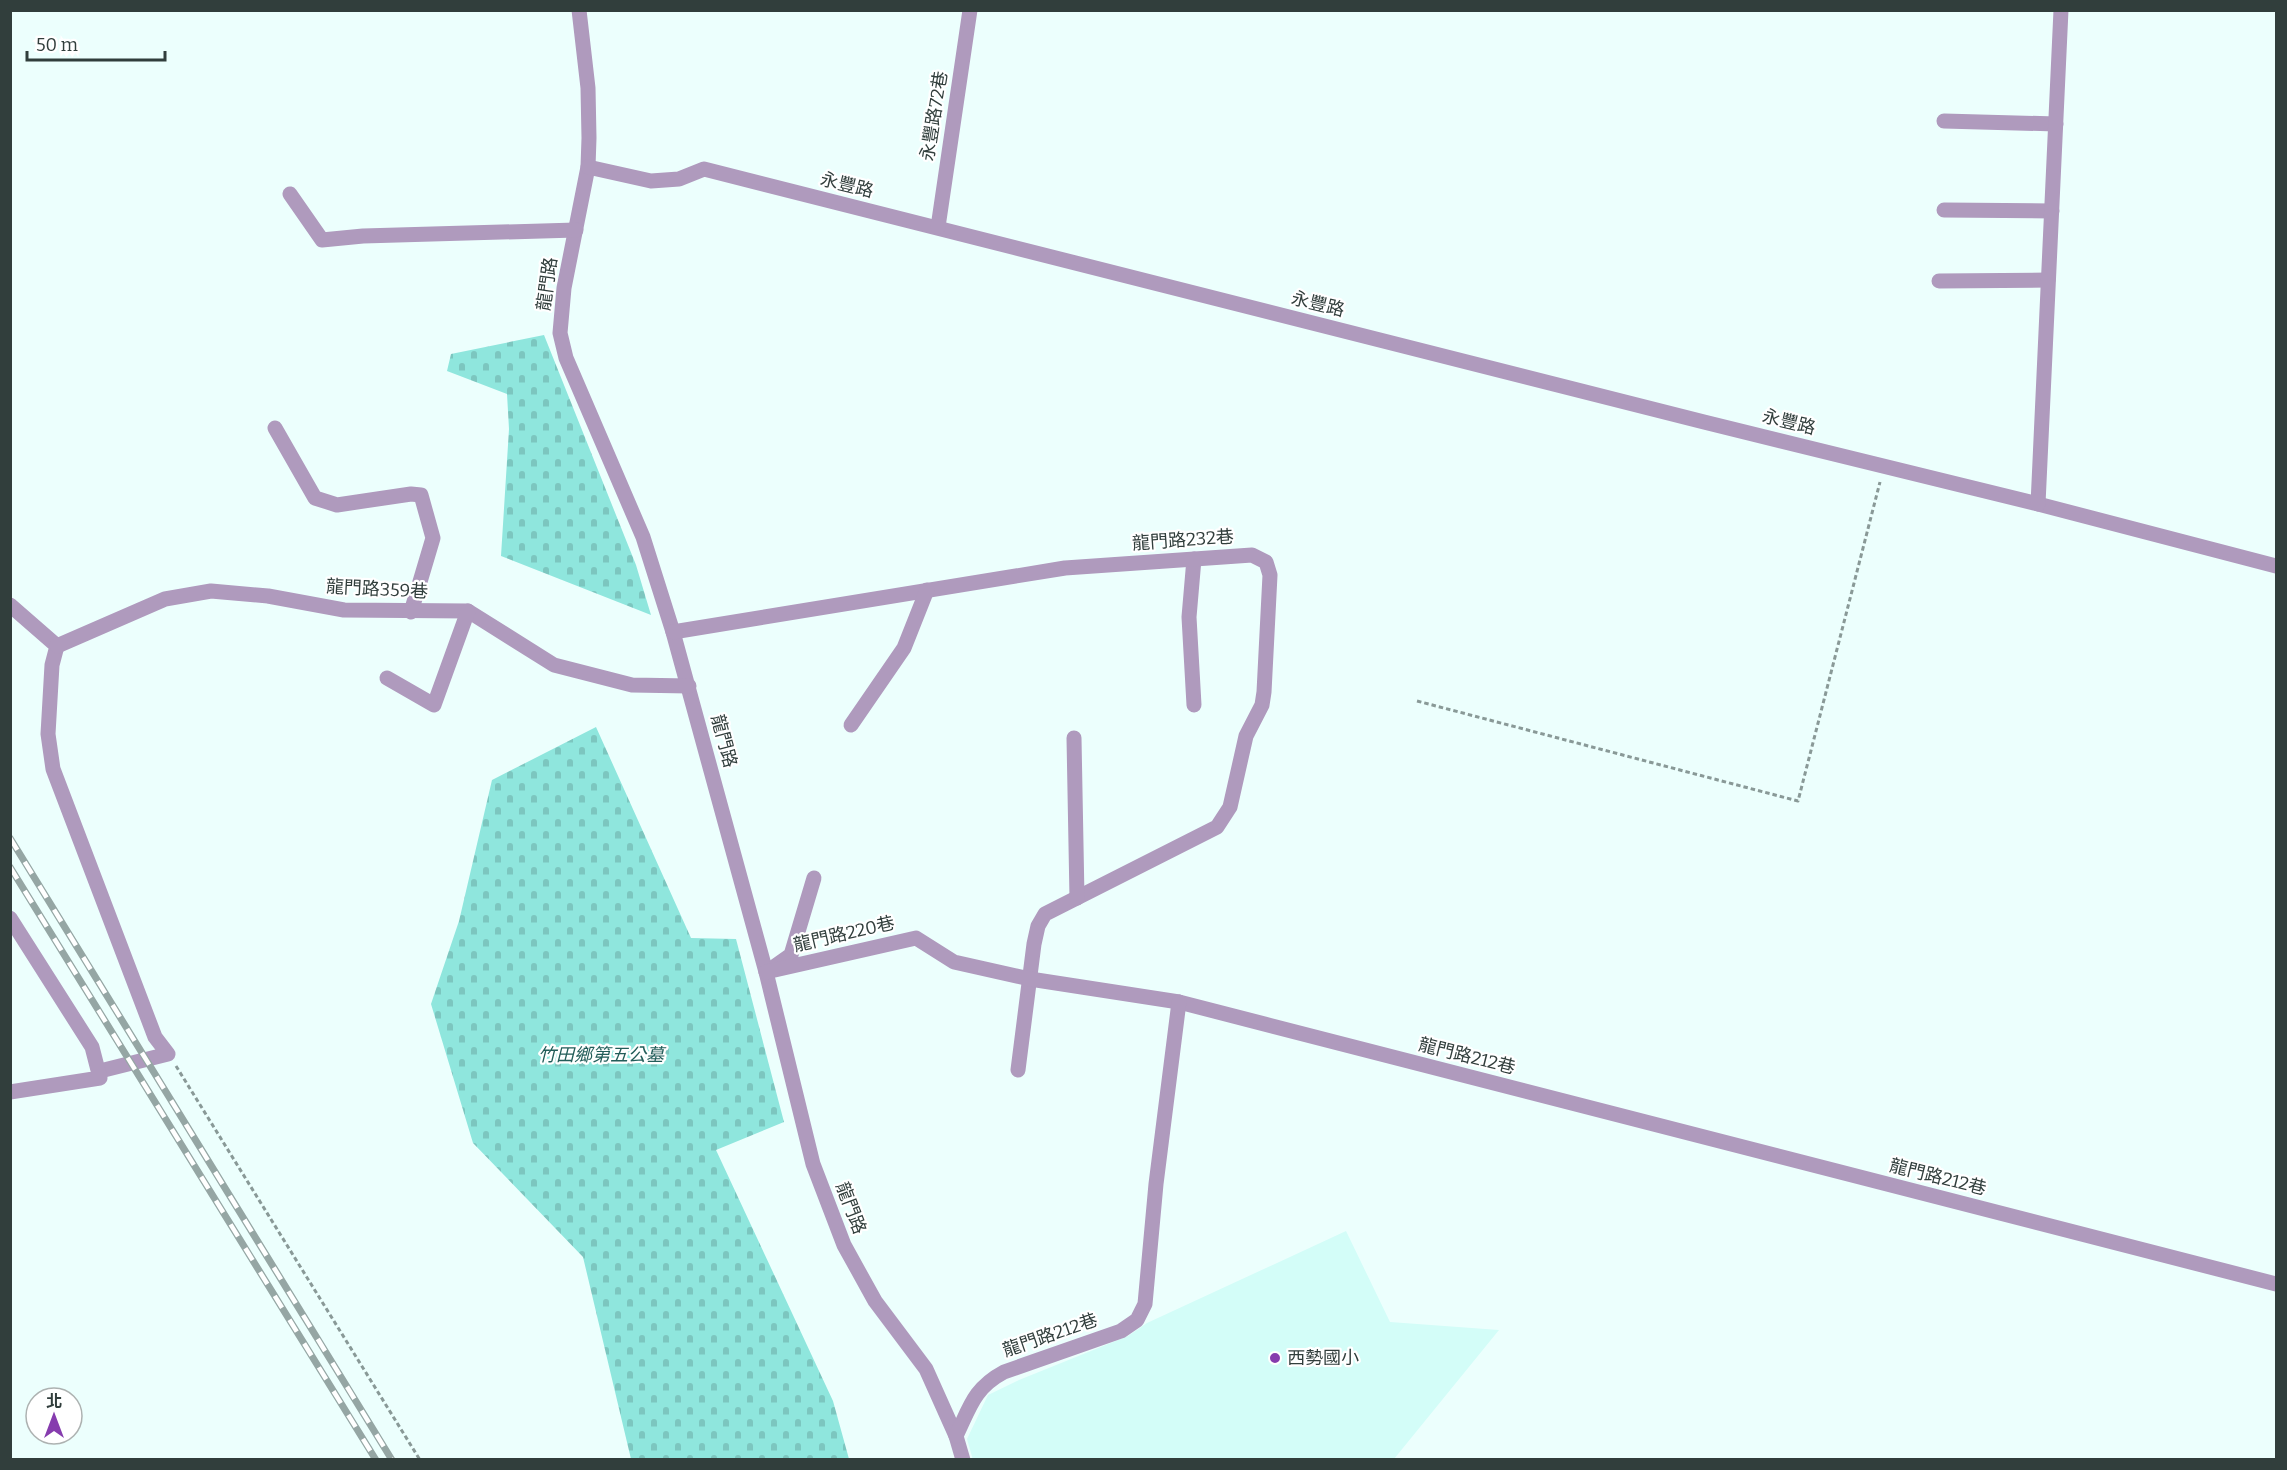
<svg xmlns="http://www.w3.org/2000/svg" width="2287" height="1470" font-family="Bitter,'Noto Sans TC',serif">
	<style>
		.built { fill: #d3fdf8 }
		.cemetery { fill: url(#cemetery-stones) }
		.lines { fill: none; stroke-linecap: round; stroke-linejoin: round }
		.path { stroke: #899997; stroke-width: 3; stroke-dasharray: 4.5 3; stroke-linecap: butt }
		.minor { stroke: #af9abd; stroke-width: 15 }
		.rail-casing { stroke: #95a6a4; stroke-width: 7 }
		.rail { stroke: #fff; stroke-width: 4.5; stroke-dasharray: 14; stroke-linecap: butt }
		.poi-dot { fill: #863cae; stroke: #fff; stroke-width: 2 }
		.labels { text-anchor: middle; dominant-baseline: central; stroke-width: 4.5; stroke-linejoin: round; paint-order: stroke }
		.street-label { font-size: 18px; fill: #313e3c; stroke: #fff }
		.park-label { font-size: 18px; font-style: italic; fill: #225d59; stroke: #fff }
		.poi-label { font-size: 18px; fill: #313e3c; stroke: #fff; text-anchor: start }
	</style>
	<defs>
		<pattern id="cemetery-stones" width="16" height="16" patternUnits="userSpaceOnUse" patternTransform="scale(1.5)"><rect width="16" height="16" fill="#8fe6dd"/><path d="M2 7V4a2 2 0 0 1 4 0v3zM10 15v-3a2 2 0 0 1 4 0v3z" fill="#7cc6bf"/></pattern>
	</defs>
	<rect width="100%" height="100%" fill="#ecfffd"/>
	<polygon class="built" points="1346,1231 1390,1322 1499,1330 1394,1459 973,1460 967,1439 988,1395 1019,1380 1128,1336 1147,1323"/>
	<g class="cemetery">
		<polygon points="544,335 636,565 651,615 501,556 509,429 507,394 447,371 451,354"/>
		<polygon points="596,727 691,938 736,939 784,1122 716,1150 833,1401 849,1459 631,1459 583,1257 473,1143 431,1004 459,921 492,780"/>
	</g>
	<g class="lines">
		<g class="path">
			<polyline points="1417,701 1798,801 1880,482"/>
			<polyline points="176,1066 420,1460"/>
		</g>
		<g class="minor">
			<polyline points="579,10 588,88 589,138 588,167 564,288 560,333 566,358 643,537 673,632 766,972 813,1164 844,1245 875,1301 926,1369 956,1436 963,1460"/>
			<polyline points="1944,121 2056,124"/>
			<polyline points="588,167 651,181 679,179 704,169 1704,422 2038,504 2276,566"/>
			<polyline points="290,194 322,240 363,236 576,230"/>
			<polyline points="1944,210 2052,211"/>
			<polyline points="938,227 970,10"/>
			<polyline points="1939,281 2048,280"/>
			<polyline points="275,428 315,498 337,505 411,494 421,495 433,538 411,612"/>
			<polyline points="2038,504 2061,10"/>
			<polyline points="1194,559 1189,617 1194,705"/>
			<polyline points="10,605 57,646 52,665 48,734 53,769 155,1037 168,1054 100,1071"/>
			<polyline points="673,632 1065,568 1252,555 1266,562 1270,575 1264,692 1262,705 1246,736 1230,807 1217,827 1045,914 1038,926 1034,944 1018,1070"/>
			<polyline points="57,646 165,599 211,591 268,596 344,610 468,611 554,665 632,685 689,686"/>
			<polyline points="387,678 434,705 468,611"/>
			<polyline points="851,725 904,648 927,590"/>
			<polyline points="1074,738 1077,898"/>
			<polyline points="10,918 92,1047 100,1078 10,1092"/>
			<polyline points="774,967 791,955 814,878"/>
			<polyline points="766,972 916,938 954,962 1030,979 1179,1002 2276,1284"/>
			<path d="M956,1436C970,1407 974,1388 1004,1372L1121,1331L1137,1320L1145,1304L1156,1184L1179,1002"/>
		</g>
		<g class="rail-casing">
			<g id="rail">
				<polyline points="10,838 392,1460"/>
				<polyline points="10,867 376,1460"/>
			</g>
		</g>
		<use href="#rail" class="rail"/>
	</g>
	<circle class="poi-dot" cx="1275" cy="1358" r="6"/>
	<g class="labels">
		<g class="street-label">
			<text transform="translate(934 116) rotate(-81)">永豐路72巷</text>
			<text transform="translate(847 185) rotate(14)">永豐路</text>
			<text transform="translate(547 284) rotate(-82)">龍門路</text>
			<text transform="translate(1318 304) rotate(14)">永豐路</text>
			<text transform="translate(1789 422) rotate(14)">永豐路</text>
			<text transform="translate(1183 540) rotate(-4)">龍門路232巷</text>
			<text transform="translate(377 589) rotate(3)">龍門路359巷</text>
			<text transform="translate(724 741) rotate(75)">龍門路</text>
			<text transform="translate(844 934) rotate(-13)">龍門路220巷</text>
			<text transform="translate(1467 1056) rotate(14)">龍門路212巷</text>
			<text transform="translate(1938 1177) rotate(14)">龍門路212巷</text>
			<text transform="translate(851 1208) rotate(69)">龍門路</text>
			<text transform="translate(1050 1335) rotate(-19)">龍門路212巷</text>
		</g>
		<g class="park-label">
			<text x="601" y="1055">竹田鄉第五公墓</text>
		</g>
		<g class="poi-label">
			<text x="1287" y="1358">西勢國小</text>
		</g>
	</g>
	<rect width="2287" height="1470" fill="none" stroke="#313e3c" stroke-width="24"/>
	<g transform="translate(54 1416)"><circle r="28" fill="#ffffff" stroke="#adb2b1" stroke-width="1.5"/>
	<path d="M0-4.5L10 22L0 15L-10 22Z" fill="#863cae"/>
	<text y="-9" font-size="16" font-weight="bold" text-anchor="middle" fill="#313e3c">北</text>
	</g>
	<path d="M27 51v9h138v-9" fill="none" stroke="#313e3c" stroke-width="3"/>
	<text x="36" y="51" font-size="18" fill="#313e3c" stroke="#ffffff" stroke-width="4.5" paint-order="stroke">50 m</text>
</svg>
